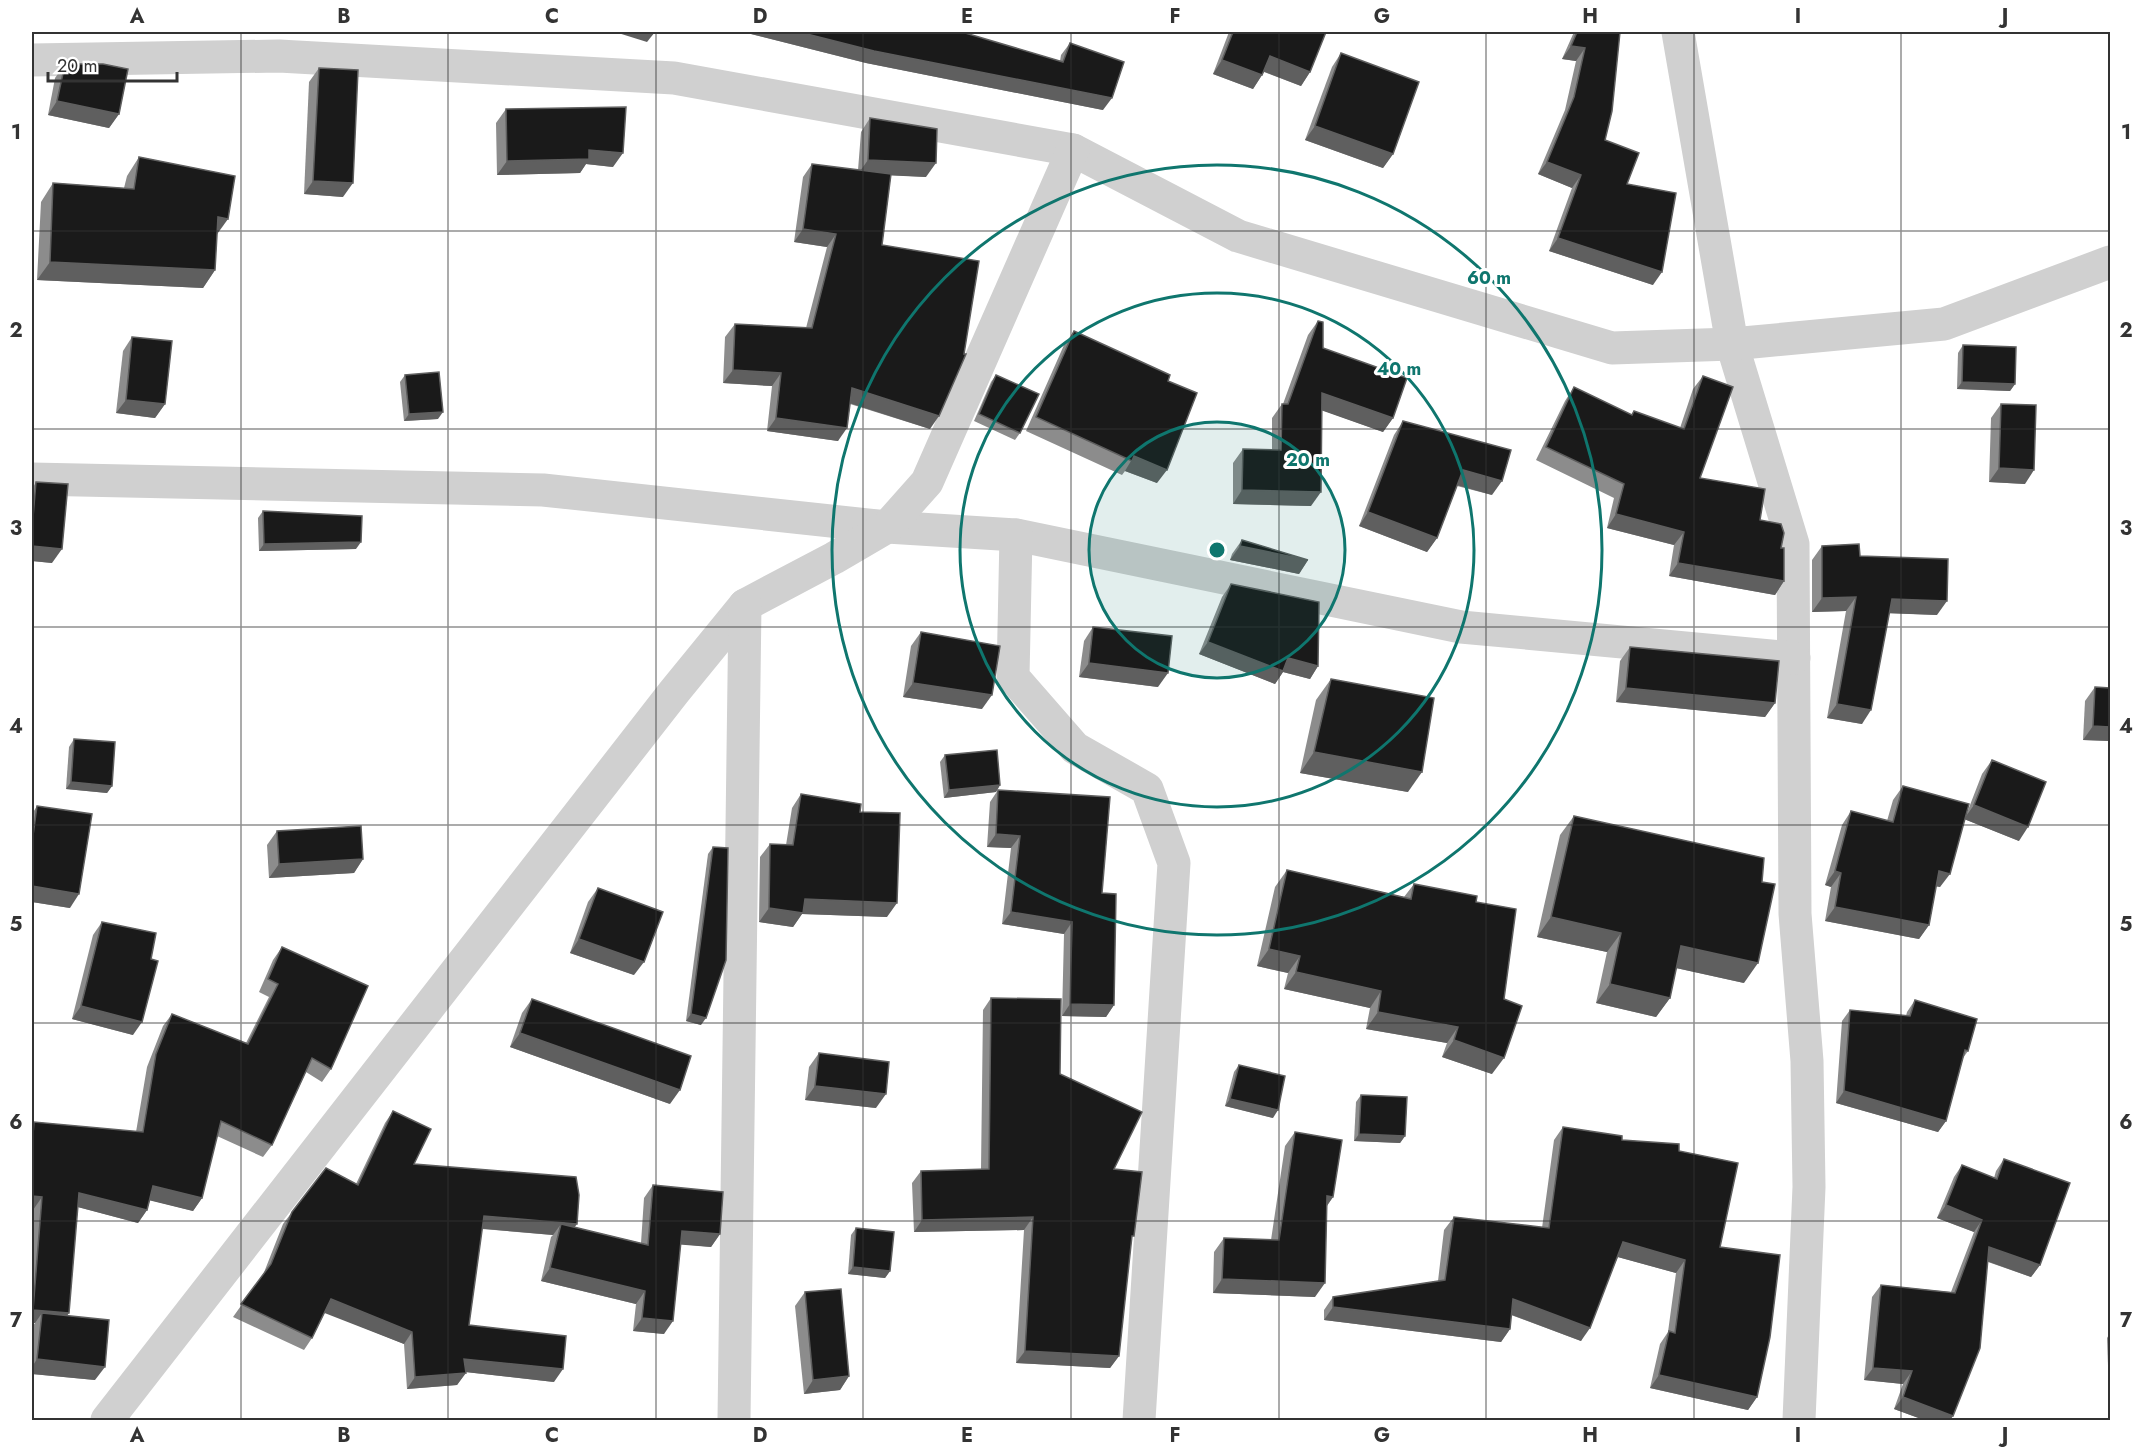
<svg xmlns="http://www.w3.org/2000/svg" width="2142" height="1452" font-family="Jost,sans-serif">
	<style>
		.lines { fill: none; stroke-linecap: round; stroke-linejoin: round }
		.minor { stroke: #d0d0d0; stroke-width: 33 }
		.wall { fill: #8c8c8c }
		.shaded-wall { fill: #5f5f5f }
		.building { fill: #1a1a1a; stroke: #5f5f5f; stroke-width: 1.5 }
		.grid { fill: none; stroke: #333; stroke-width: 1.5; stroke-opacity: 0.55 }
		.ring { fill: none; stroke: #0f766e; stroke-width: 3 }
		.centre { fill: #0f766e; stroke: #fff; stroke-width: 3 }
		.ring-label { font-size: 18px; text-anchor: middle; font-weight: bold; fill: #0f766e; stroke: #fff; stroke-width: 6; stroke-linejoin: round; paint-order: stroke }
		.neatline { fill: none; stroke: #333; stroke-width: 2 }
		.grid-label { font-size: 20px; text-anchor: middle; font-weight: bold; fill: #333 }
	</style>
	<rect width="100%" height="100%" fill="#fff"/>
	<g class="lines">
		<g class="minor">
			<polyline points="1678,32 1732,344 1793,544 1795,914 1807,1061 1809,1187 1799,1420"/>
			<polyline points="32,60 279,56 674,78 1073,150 1238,236 1612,348 1732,344 1944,324 2110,262"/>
			<polyline points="32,479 543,490 887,527 1016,535 1461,627 1794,658"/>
			<polyline points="1016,535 1013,677 1075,748 1147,789 1174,863 1139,1420"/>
			<polyline points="107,1420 674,692 745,605 834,558 887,527 927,482 1073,150"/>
			<polyline points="734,1420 745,605"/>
		</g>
	</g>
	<g class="wall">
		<polygon points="743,32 962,32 1060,61 1061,55 1070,43 1103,110 866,63"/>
		<polygon points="1229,32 1326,32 1310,72 1301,86 1264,72 1262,75 1253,89 1213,74"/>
		<polygon points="1574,32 1620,32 1605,140 1627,184 1653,285 1549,251 1572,188 1538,174 1565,110 1576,61 1562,59"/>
		<polygon points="1341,53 1393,154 1383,168 1305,140 1332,67"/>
		<polygon points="65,64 119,114 109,128 48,115 55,78"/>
		<polygon points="319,68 343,197 304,194 309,82"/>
		<polygon points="506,109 613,167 586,164 580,173 497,175 496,123"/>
		<polygon points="870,118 926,177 891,175 882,245 930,429 850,404 838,441 767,431 772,386 723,383 725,337 735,324 806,328 827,247 794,242 803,177 812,164 858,170 861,132"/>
		<polygon points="139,157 217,235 215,270 203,288 37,280 41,202 53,183 124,188 127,176"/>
		<polygon points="1318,321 1323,348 1393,418 1383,432 1322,410 1311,506 1233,504 1233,463 1243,449 1272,450 1272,418 1282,404 1283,404 1308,335"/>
		<polygon points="1074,331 1168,381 1157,483 1125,471 1122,475 1026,431 1064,345"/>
		<polygon points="132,337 165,404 155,418 116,413 123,351"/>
		<polygon points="1963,345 2015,384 2010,391 1957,389 1958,353"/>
		<polygon points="405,375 438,419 404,421 400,382"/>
		<polygon points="996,375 1020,433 1015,440 974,421 991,382"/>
		<polygon points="1703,376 1700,478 1760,520 1781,548 1784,581 1775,595 1669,576 1674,545 1607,528 1614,498 1536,460 1565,401 1574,387 1631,415 1634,411 1680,428 1693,389"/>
		<polygon points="2001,404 2025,484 1989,482 1991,418"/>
		<polygon points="1403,421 1492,495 1457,486 1437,538 1427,552 1359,526 1394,435"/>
		<polygon points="36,482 52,563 32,561 32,489"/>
		<polygon points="263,511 356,549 259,551 258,518"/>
		<polygon points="1242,540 1308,560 1299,574 1230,560 1232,554"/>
		<polygon points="1822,546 1860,556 1937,615 1889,613 1862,724 1827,718 1846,611 1812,612 1812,560"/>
		<polygon points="1231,584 1318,666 1310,679 1283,672 1275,684 1199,654 1222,597"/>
		<polygon points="1093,627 1158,687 1079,677 1084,641"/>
		<polygon points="921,632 982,709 903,697 911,646"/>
		<polygon points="1630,647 1775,703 1765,717 1616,702 1620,661"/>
		<polygon points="1331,679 1408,792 1300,773 1316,700"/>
		<polygon points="2095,687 2110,741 2083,740 2085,701"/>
		<polygon points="74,739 112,786 107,793 66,789 69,747"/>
		<polygon points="945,755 1000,785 996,792 944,798 940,762"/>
		<polygon points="1992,760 2019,841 1964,819 1940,887 1936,886 1929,925 1919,939 1825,921 1831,887 1825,885 1842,825 1851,811 1887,821 1893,800 1903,786 1965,818 1982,774"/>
		<polygon points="998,790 1102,893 1114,1005 1106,1017 1062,1016 1064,934 1002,924 1011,848 987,847 990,802"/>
		<polygon points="801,794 860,812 887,917 802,914 793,927 759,922 760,857 770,844 786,845 792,808"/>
		<polygon points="37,806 70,908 32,902 32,814"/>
		<polygon points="1574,816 1744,983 1676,968 1670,998 1656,1017 1596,1003 1607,952 1537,937 1560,835"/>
		<polygon points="277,831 363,859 354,873 269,878 267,845"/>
		<polygon points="713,847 701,1025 686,1021 708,854"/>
		<polygon points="1287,870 1404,897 1414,884 1476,902 1492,1074 1442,1057 1447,1043 1366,1029 1370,1008 1284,989 1288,973 1257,966 1275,887"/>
		<polygon points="598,888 634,975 570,953 588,902"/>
		<polygon points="102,922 133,1035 72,1019 93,935"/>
		<polygon points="282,947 331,1069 322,1082 306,1072 272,1145 263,1157 217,1136 202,1198 193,1211 150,1200 147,1210 138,1223 78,1207 67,1316 95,1380 32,1374 32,1327 35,1323 32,1323 32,1231 33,1210 32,1210 32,1126 34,1122 136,1132 147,1067 163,1026 172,1014 246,1043 269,997 259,992 273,960"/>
		<polygon points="991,998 1060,1074 1114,1169 1131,1241 1119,1356 1110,1368 1016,1363 1024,1230 914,1232 912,1183 921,1171 981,1169 983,1010"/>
		<polygon points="532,999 670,1104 510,1047 522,1013"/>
		<polygon points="1915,1000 1968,1051 1963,1058 1946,1121 1938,1132 1836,1103 1842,1021 1850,1010 1906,1016 1907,1012"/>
		<polygon points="819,1053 876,1108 805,1100 809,1067"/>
		<polygon points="1239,1065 1273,1118 1225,1106 1234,1072"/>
		<polygon points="1361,1095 1405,1136 1400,1143 1354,1141 1356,1102"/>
		<polygon points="393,1111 414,1164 574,1227 641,1243 644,1198 653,1185 720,1234 711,1247 681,1244 664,1334 633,1331 636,1304 541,1281 551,1237 553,1235 482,1229 469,1325 554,1382 466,1372 457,1385 407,1389 404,1344 325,1312 312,1338 304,1350 233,1317 263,1275 283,1224 292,1212 356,1184 385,1123"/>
		<polygon points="1563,1127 1622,1140 1679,1151 1720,1247 1757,1397 1748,1410 1650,1388 1660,1344 1668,1332 1676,1273 1618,1257 1581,1341 1511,1315 1510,1329 1501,1342 1324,1320 1324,1310 1333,1297 1438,1281 1444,1230 1454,1217 1542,1228 1554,1140"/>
		<polygon points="1295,1132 1333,1197 1327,1206 1315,1297 1213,1293 1214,1252 1224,1238 1271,1240 1285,1146"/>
		<polygon points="2004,1159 2040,1265 2031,1277 1988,1262 1953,1416 1950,1420 1924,1420 1894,1409 1903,1384 1864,1380 1872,1297 1881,1285 1951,1292 1974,1232 1937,1218 1954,1177 1962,1165 1994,1178 1996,1171"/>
		<polygon points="856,1228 890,1271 885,1278 848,1274 851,1235"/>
		<polygon points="805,1292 849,1376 840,1390 804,1394 795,1306"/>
		<polygon points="2110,1333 2110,1420 2107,1338"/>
	</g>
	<g class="shaded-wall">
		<polygon points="615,32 655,32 647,42"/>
		<polygon points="743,32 799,32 1112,98 1103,110 866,63"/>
		<polygon points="1571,46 1585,48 1576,61 1562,59"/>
		<polygon points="1270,56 1310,72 1301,86 1260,70"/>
		<polygon points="1222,60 1262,75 1253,89 1213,74"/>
		<polygon points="57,101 119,114 109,128 48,115"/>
		<polygon points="1315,126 1393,154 1383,168 1305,140"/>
		<polygon points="589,150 623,153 613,167 586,164 580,173 497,175 507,161"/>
		<polygon points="868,160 936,163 926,177 858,174"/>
		<polygon points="1547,162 1581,175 1572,188 1538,174"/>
		<polygon points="313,181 353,183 343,197 304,194"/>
		<polygon points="218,217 228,219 215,237"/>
		<polygon points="803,229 836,234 827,247 794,242"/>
		<polygon points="1558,238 1662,272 1653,285 1549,251"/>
		<polygon points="50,262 215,270 203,288 37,280"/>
		<polygon points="733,370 781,373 772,386 723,383"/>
		<polygon points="1962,382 2015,384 2010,391 1957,389"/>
		<polygon points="852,388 939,416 930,429 843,401"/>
		<polygon points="1322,393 1393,418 1383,432 1312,407"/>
		<polygon points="126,400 165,404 155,418 116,413"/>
		<polygon points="443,412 438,419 404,421 409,414"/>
		<polygon points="776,418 847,428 838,441 767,431"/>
		<polygon points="1134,456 1167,470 1157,483 1125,471"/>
		<polygon points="1999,468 2034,470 2025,484 1989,482"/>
		<polygon points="1463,470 1502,481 1492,495 1453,484"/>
		<polygon points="1242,490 1321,492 1311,506 1233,504"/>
		<polygon points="1368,512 1437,538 1427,552 1359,526"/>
		<polygon points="1616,514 1684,532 1674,545 1607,528"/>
		<polygon points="361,542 356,549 259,551 264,544"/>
		<polygon points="32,546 62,549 52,563 32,561"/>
		<polygon points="1240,546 1308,560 1299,574 1230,560"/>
		<polygon points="1678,563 1784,581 1775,595 1669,576"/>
		<polygon points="1856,597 1846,611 1812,612 1822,598"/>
		<polygon points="1892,599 1947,601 1937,615 1882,613"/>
		<polygon points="1208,642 1288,658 1318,666 1310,679 1283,672 1275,684 1199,654"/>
		<polygon points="1089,663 1168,673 1158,687 1079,677"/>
		<polygon points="913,683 992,695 982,709 903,697"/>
		<polygon points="1626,688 1775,703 1765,717 1616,702"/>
		<polygon points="1837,704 1871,710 1862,724 1827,718"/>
		<polygon points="2093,726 2110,727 2110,741 2083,740"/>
		<polygon points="1314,752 1422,772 1408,792 1300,773"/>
		<polygon points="71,782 112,786 107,793 66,789"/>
		<polygon points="1000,785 996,792 944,798 949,790"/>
		<polygon points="1974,805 2028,827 2019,841 1964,819"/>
		<polygon points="996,834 1020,836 1011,848 987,847"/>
		<polygon points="363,859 354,873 269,878 279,864"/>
		<polygon points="1835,871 1841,873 1831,887 1825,885"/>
		<polygon points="1939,871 1950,874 1940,887 1929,885"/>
		<polygon points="32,886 79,894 70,908 32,902"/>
		<polygon points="805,899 897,903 887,917 802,914 793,927 759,922 769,908"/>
		<polygon points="1835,907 1929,925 1919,939 1825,921"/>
		<polygon points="1011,912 1072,922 1064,934 1002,924"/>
		<polygon points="1551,917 1621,933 1607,952 1537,937"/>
		<polygon points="579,939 644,962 634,975 570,953"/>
		<polygon points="1681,946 1758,963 1744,983 1667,966"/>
		<polygon points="1269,949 1300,956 1288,973 1257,966"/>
		<polygon points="1296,972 1381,991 1370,1008 1284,989"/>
		<polygon points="1610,984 1670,998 1656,1017 1596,1003"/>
		<polygon points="1070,1004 1114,1005 1106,1017 1062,1016"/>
		<polygon points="81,1006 142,1022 133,1035 72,1019"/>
		<polygon points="1378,1012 1458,1027 1447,1043 1366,1029"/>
		<polygon points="691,1014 706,1018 701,1025 686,1021"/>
		<polygon points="520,1033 680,1090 670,1104 510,1047"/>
		<polygon points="1454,1040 1504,1058 1492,1074 1442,1057"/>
		<polygon points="815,1086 886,1094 876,1108 805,1100"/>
		<polygon points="1844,1091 1946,1121 1938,1132 1836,1103"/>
		<polygon points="1230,1099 1278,1110 1273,1118 1225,1106"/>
		<polygon points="1359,1134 1405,1136 1400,1143 1354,1141"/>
		<polygon points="153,1186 202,1198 193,1211 144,1199"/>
		<polygon points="79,1193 147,1210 138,1223 70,1205"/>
		<polygon points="32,1196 42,1197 33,1210 32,1210"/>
		<polygon points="1327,1196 1333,1197 1323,1211"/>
		<polygon points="1946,1205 1982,1220 1974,1232 1937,1218"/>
		<polygon points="484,1216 577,1224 568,1236 561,1224 553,1235 475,1228"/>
		<polygon points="1033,1217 1024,1230 914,1232 922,1220"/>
		<polygon points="682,1231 720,1234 711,1247 673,1244"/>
		<polygon points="1623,1242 1685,1260 1676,1273 1614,1256"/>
		<polygon points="1989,1247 2040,1265 2031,1277 1981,1259"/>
		<polygon points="853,1267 890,1271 885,1278 848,1274"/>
		<polygon points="550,1268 645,1291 636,1304 541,1281"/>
		<polygon points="1222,1279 1325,1283 1315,1297 1213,1293"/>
		<polygon points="331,1299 412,1332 404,1344 322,1312"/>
		<polygon points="1513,1299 1590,1328 1581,1341 1504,1312"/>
		<polygon points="1333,1307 1510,1329 1501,1342 1324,1320"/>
		<polygon points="33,1310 69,1313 60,1326 42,1313 35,1323 32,1323 32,1312"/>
		<polygon points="642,1318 673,1321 664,1334 633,1331"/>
		<polygon points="1025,1351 1119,1356 1110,1368 1016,1363"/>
		<polygon points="37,1359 105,1367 95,1380 32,1374 32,1367"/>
		<polygon points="464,1359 563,1369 554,1382 456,1371"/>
		<polygon points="1873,1368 1912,1371 1903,1384 1864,1380"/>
		<polygon points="466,1373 457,1385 407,1389 415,1377"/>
		<polygon points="1659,1375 1757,1397 1748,1410 1650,1388"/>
		<polygon points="849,1376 840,1390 804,1394 813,1380"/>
		<polygon points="1903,1397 1953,1416 1950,1420 1924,1420 1894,1409"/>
	</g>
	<g class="building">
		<polygon points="799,32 962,32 1063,62 1070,43 1124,62 1112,98 874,51"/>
		<polygon points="1233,32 1326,32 1310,72 1270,56 1262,75 1222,60"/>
		<polygon points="1577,32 1620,32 1612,111 1605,140 1639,153 1627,184 1676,193 1662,272 1558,238 1581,175 1547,162 1574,97 1585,48 1571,46"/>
		<polygon points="1341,53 1419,82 1393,154 1315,126"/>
		<polygon points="65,64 103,64 128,69 119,114 57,101"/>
		<polygon points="319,68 358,70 353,183 313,181"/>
		<polygon points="626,107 623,153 589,150 589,159 507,161 506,109"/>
		<polygon points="870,118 937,129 936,163 868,160"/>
		<polygon points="139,157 235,176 228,219 218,217 215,270 50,262 53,183 134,189"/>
		<polygon points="812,164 891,174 882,245 979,261 964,354 966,354 939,416 852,388 847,428 776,418 781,373 733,370 735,324 812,328 836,234 803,229"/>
		<polygon points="1318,321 1323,322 1323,348 1407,378 1393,418 1322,393 1321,492 1242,490 1243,449 1281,450 1282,404 1288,404"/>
		<polygon points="1074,331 1170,375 1168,381 1197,393 1167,470 1134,456 1132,461 1036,417"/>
		<polygon points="132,337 172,341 165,404 126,400"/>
		<polygon points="1963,345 2016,347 2015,384 1962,382"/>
		<polygon points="439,372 443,412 409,414 405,375"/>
		<polygon points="996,375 1039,394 1020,433 979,414"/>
		<polygon points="1703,376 1733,387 1700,478 1765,489 1760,520 1781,524 1784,533 1781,548 1784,548 1784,581 1678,563 1684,532 1616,514 1624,484 1546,447 1574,387 1632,415 1634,411 1684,429"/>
		<polygon points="2001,404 2036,405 2034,470 1999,468"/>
		<polygon points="1403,421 1511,450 1502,481 1463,470 1437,538 1368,512"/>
		<polygon points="36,482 68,484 62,549 32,546 32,529"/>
		<polygon points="263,511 362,516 361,542 264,544"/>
		<polygon points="1242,540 1308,560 1240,546"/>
		<polygon points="1859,544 1860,556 1948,559 1947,601 1892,599 1871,710 1837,704 1856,597 1822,598 1822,546"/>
		<polygon points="1231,584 1319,602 1318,666 1288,658 1283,671 1208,642"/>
		<polygon points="1093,627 1172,636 1168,673 1089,663"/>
		<polygon points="921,632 1000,646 992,695 913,683"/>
		<polygon points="1630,647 1779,661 1775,703 1626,688"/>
		<polygon points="1331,679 1434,698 1422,772 1314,752"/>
		<polygon points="2095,687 2110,688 2110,727 2093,726"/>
		<polygon points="74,739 115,742 112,786 71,782"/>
		<polygon points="997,750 1000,785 949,790 945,755"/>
		<polygon points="1992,760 2046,782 2028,827 1974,805"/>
		<polygon points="1903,786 1969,804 1950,874 1939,871 1929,925 1835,907 1841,873 1835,871 1851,811 1893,822"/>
		<polygon points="998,790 1110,797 1102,893 1116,894 1114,1005 1070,1004 1072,922 1011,912 1020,836 996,834"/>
		<polygon points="801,794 861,804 860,812 900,813 897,903 805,899 803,913 769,908 770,844 793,845"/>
		<polygon points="37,806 92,814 79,894 32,886 32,843"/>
		<polygon points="1574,816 1764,858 1762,882 1775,884 1758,963 1681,946 1670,998 1610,984 1621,933 1551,917"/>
		<polygon points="361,826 363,859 279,864 277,831"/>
		<polygon points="713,847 728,848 726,960 706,1018 691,1014"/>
		<polygon points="1287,870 1411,899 1414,884 1477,896 1476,902 1516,909 1504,999 1522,1006 1504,1058 1454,1040 1458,1027 1378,1012 1381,991 1296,972 1300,956 1269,949"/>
		<polygon points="598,888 663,912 644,962 579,939"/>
		<polygon points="102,922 156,933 151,959 158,961 142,1022 81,1006"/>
		<polygon points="282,947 368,986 331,1069 312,1058 272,1145 221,1121 202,1198 153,1186 147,1210 79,1193 69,1313 33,1310 42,1197 32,1196 32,1147 34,1122 143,1132 156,1054 172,1014 248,1044 278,984 268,979"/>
		<polygon points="991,998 1061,999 1060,1074 1142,1112 1114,1169 1142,1172 1134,1236 1132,1236 1119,1356 1025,1351 1033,1217 922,1220 921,1171 989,1169"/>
		<polygon points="532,999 691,1056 680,1090 520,1033"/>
		<polygon points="1915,1000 1977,1019 1968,1051 1965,1050 1946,1121 1844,1091 1850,1010 1910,1016"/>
		<polygon points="819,1053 889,1062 886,1094 815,1086"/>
		<polygon points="1239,1065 1285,1076 1278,1110 1230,1099"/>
		<polygon points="1361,1095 1407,1097 1405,1136 1359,1134"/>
		<polygon points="393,1111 431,1129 414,1164 576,1177 579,1195 577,1224 484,1216 469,1325 566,1336 563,1369 464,1359 466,1373 415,1377 412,1332 331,1299 312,1338 241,1304 271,1264 292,1212 326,1168 358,1185"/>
		<polygon points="1563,1127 1622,1136 1622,1140 1679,1144 1679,1151 1738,1163 1720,1247 1780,1255 1770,1337 1757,1397 1659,1375 1669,1331 1675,1333 1685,1260 1623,1242 1590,1328 1513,1299 1510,1329 1333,1307 1333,1297 1445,1280 1454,1217 1549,1228"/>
		<polygon points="1295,1132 1342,1140 1333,1197 1327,1196 1325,1283 1222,1279 1224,1238 1279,1240"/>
		<polygon points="2004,1159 2070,1183 2040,1265 1989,1247 1980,1348 1953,1416 1903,1397 1912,1371 1873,1368 1881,1285 1955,1293 1982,1220 1946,1205 1962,1165 1997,1179"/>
		<polygon points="653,1185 723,1192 720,1234 682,1231 673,1321 642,1318 645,1291 550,1268 561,1224 648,1245"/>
		<polygon points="856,1228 894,1232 890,1271 853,1267"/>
		<polygon points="841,1289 849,1376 813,1380 805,1292"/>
		<polygon points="42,1313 109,1320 105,1367 37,1359"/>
	</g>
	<path class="grid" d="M241,32V1420M448,32V1420M656,32V1420M863,32V1420M1071,32V1420M1279,32V1420M1486,32V1420M1694,32V1420M1901,32V1420M32,231H2110M32,429H2110M32,627H2110M32,825H2110M32,1023H2110M32,1221H2110"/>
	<circle cx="1217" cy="550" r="128" fill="#0f766e" fill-opacity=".12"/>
	<g class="ring">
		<circle cx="1217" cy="550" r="128"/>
		<circle cx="1217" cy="550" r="257"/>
		<circle cx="1217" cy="550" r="385"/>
	</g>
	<circle cx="1217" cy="550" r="9" class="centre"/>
	<g class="ring-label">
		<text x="1489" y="284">60 m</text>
		<text x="1399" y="375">40 m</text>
		<text x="1308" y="466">20 m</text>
	</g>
	<rect width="2142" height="1452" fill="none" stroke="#ffffff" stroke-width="66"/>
	<path d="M48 72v9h129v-9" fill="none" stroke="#333333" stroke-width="3"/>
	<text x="57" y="72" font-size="18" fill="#333333" stroke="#ffffff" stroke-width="4.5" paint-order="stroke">20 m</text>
	<rect x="33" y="33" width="2076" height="1386" class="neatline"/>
	<g class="grid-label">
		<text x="137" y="23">A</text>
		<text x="344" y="23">B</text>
		<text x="552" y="23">C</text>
		<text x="760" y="23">D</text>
		<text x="967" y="23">E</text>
		<text x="1175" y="23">F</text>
		<text x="1382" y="23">G</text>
		<text x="1590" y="23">H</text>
		<text x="1798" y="23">I</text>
		<text x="2005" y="23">J</text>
		<text x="16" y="139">1</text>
		<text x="2126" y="139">1</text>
		<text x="16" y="337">2</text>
		<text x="2126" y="337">2</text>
		<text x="16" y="535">3</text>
		<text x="2126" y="535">3</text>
		<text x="16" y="733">4</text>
		<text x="2126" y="733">4</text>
		<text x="16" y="931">5</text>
		<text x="2126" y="931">5</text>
		<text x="16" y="1129">6</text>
		<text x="2126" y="1129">6</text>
		<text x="16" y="1327">7</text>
		<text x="2126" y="1327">7</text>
		<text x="137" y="1442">A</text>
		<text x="344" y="1442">B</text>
		<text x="552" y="1442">C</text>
		<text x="760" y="1442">D</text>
		<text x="967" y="1442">E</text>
		<text x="1175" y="1442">F</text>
		<text x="1382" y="1442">G</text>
		<text x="1590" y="1442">H</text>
		<text x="1798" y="1442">I</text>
		<text x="2005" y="1442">J</text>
	</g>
</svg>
